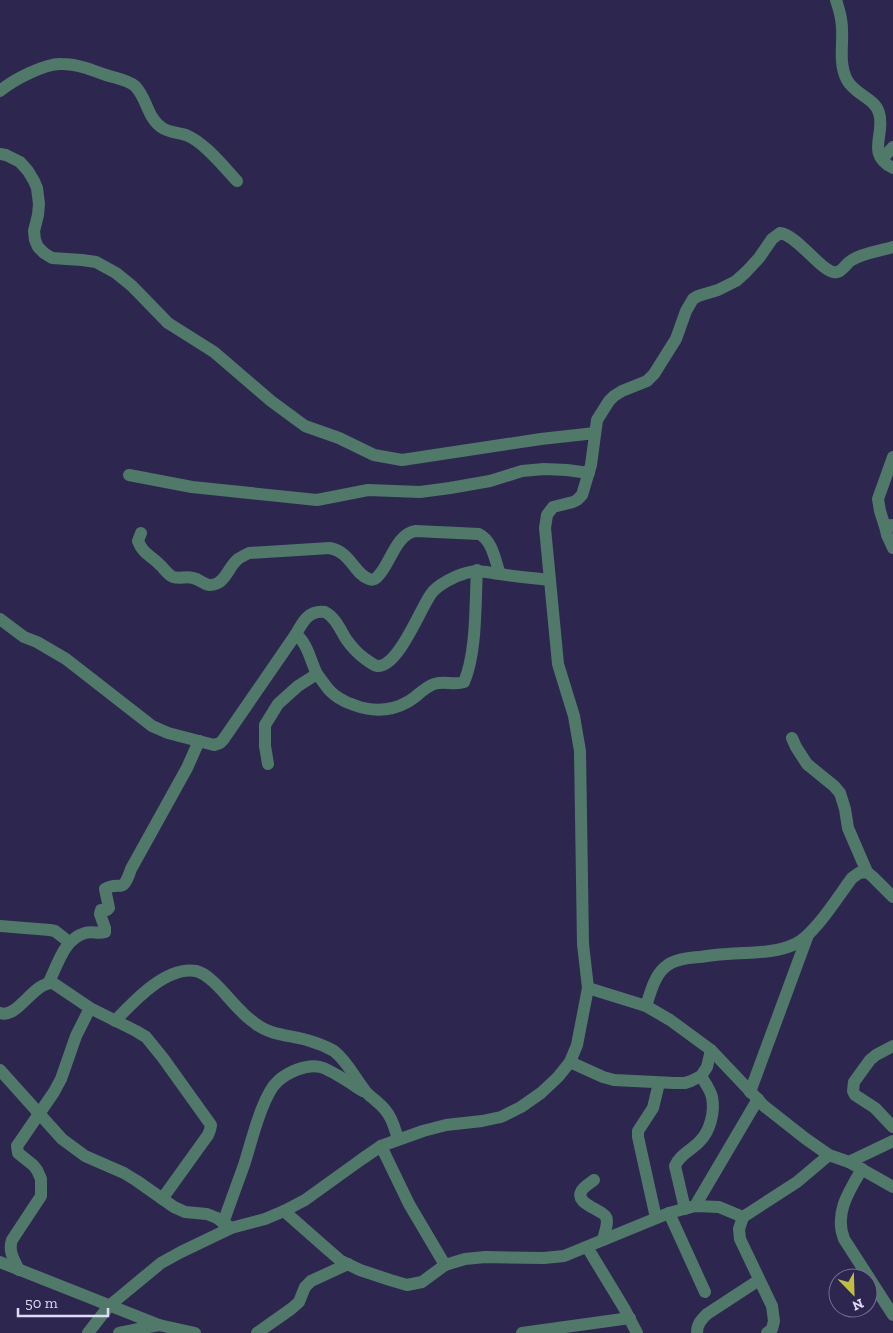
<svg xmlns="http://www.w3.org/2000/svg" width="893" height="1333" font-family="'Zilla Slab',serif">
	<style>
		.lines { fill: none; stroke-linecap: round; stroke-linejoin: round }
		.minor { stroke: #51796a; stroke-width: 12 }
	</style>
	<rect width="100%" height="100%" fill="#2d2750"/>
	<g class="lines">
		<g class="minor">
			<path d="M836,0C838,6 840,12 841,19C845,39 837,61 847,80C855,95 875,98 879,113C886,134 865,154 893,168"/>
			<path d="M0,91C13,80 45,63 62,64C77,64 92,70 106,75C115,78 128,80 135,86C147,98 147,117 161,127C169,133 177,132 186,135C204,142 224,167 237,181"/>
			<polyline points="0,154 6,155 20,162 28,171 34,181 37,188 39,204 38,215 34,231 35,240 38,247 44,253 52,258 82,260 96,262 116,273 132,286 168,323 214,352 271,401 305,426 339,438 374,455 402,460 541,439 595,433"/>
			<polyline points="882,159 893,147"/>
			<polyline points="129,475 192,487 317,500 368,490 420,492 450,488 490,481 522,471 544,469 567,470 589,473"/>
			<polyline points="891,525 886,530 887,535 893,548"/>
			<polyline points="886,530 880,511 878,499 893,457"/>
			<path d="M141,533L138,541C143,554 150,555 159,564C164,568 167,574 173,577C180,579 186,576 193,578C203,580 206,589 218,583C227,578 230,565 238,559C241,557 245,555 249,553L330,548C351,552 354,574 369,579C373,581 377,578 379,575C391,562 396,534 416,531L479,534C493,541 495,561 500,574"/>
			<path d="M0,619L24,637L37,642L66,659L152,726L168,733L214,745L220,743L223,740L296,634C308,644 310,660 317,674C320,678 323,682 326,686C332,695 344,702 354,705C375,713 397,711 415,697C421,692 426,687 434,684C444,680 454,686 464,682C477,652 475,603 477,570"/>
			<path d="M296,634C303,621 309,610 325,612C335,617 340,629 346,639C351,646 357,653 364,658C368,661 373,665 377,666C398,668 420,609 431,594C437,585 455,576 466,573C479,569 488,573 500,574C517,577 533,578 550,580"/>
			<polyline points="792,738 796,747 807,764 834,786 840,793 845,809 848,828 867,872"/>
			<polyline points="268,764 265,746 265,725 278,704 298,686 317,674"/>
			<polyline points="0,926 50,930 55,931 69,942"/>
			<path d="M49,982C58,964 64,939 85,933C92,931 98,934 105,932V928L100,914L101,910H107L109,908L105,889C121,880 122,896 131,869L187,768L199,741"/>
			<polyline points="588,988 646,1006 670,1020 711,1050 764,1106 806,1139 829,1155 849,1162 893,1187"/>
			<path d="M646,1006C650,994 654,977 664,968C673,959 688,958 700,957C709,956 718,954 727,954C750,952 774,954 795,944C814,936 839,895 852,878L859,873L867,872L873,877L893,897"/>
			<path d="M0,1013C18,1019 33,982 53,983L90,1008L136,1031L146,1037L163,1058L211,1125L210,1130L208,1135L162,1199"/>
			<path d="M115,1021C134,1001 166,966 196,971C211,974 230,1001 241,1011C245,1016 251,1020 256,1024C271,1036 292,1035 310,1041C317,1043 327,1047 334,1051C348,1062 356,1080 367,1093C373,1099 381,1104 386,1111C393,1119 395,1130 398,1139"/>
			<polyline points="893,1046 876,1055 870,1060 854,1082 853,1091 855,1095 875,1108 893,1127"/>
			<polyline points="570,1062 603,1077 614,1080 674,1083 685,1083 691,1081 701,1076 707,1067 711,1050"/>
			<polyline points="0,1070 62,1139 85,1156 124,1173 137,1181 174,1207 185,1212 207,1214 217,1218 231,1228"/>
			<polyline points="750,1092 808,935"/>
			<polyline points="381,1146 409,1204 445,1265"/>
			<polyline points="849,1162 893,1141"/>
			<path d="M862,1169C849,1191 834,1213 844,1239L893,1315"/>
			<path d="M594,1180C590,1183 585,1186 582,1190C573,1204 602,1209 606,1217C609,1223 604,1234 603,1240"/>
			<polyline points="695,1206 758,1099"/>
			<path d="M685,1209L675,1166C679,1155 692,1150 700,1141C710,1131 715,1112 712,1097C710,1089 705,1083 701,1076"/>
			<polyline points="284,1211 326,1248 341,1261 360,1270 390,1280 407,1285 422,1282 445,1265 465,1259 485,1257 544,1258 564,1256 669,1213 695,1206 719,1207 743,1217"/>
			<polyline points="669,1213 705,1292"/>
			<polyline points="656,1218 638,1137 638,1131 653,1108 659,1083"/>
			<path d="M223,1223C230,1204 237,1184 244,1165C251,1144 262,1095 278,1081C288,1072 306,1064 320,1067C330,1069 353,1085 363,1091"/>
			<polyline points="587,1247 624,1308 637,1333"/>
			<polyline points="0,1262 159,1325 195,1333"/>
			<path d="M19,1270C14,1260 8,1251 12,1240L41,1196V1179L37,1170L33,1165L18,1153L17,1146L54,1092L61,1079L76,1036L90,1008"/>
			<path d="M88,1333L109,1306L161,1263L181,1252L231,1228L265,1219L284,1211L305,1200L362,1159L381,1146L423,1131L446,1125L482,1121L501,1117L521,1107L541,1093L558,1077L570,1062L577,1045L588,988L583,944L580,751L574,716L558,664L545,528L547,515L553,507L573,502L577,500L582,495L591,465L597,420L609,401L614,396L622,391L647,381L654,374L676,339L686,311L693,299L698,296L718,290L736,281L746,272L759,258L772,239L780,233C798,235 824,276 837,272C843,271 846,263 852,260C863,253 880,251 893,247"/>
			<polyline points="119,1333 159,1325"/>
			<polyline points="257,1333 291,1309 299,1302 305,1287 311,1281 348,1264"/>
			<polyline points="522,1333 630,1318"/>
			<path d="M697,1333C697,1324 701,1320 707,1314L759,1280"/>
			<polyline points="767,1333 772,1329 774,1321 772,1306 740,1239 739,1229 743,1217 797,1182 829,1155"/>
		</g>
	</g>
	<g transform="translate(853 1293) rotate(157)"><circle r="24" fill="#2d2750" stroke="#736f92"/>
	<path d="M0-4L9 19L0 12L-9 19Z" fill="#c0be41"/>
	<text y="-8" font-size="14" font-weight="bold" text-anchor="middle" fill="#dddbf6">N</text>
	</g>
	<path d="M18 1308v8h90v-8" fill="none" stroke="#dddbf6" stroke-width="2.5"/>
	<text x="25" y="1308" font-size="15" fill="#dddbf6" stroke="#2d2750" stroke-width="4" paint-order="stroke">50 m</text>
</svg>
